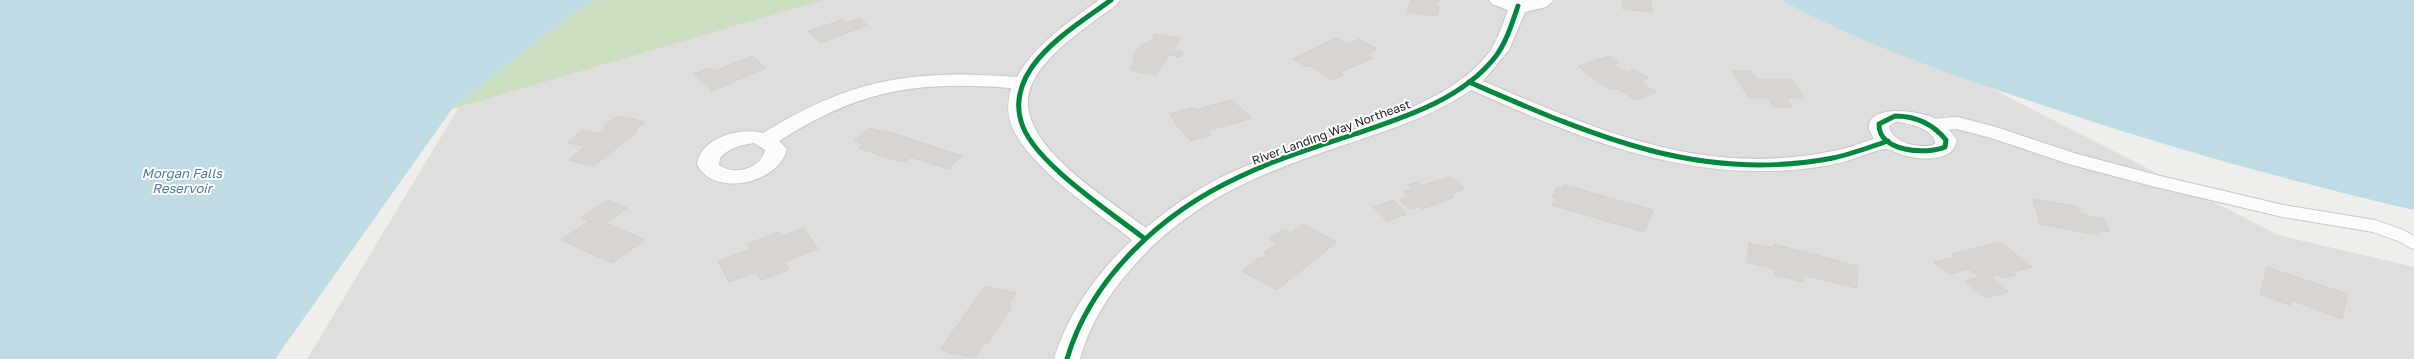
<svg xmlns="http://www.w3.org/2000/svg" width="2414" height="359" font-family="'Golos Text',sans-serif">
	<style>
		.residential { fill: #dfdedc }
		.forest { fill: #cbdec1 }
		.water { fill: #bfdbe3 }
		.building { fill: #d7d4d2; stroke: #d3d0cc }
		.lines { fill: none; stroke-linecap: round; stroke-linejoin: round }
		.service-casing { stroke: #c9c8c7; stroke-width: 14 }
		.minor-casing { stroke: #c9c8c7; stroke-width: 2 }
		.service { stroke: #fdfcfc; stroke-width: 12 }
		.minor { fill: #fdfcfc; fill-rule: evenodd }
		.cycleway-casing { stroke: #fff; stroke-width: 8 }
		.cycleway { stroke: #00873e; stroke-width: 5 }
		.labels { text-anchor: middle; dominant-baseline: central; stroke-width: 4; stroke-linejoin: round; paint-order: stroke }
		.street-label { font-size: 12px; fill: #222; stroke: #fff }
		.water-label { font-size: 13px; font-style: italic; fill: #4a7aab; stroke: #fff }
	</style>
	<rect width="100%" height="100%" fill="#f0eeeb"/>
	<polygon class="residential" points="645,0 1818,0 2278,235 2414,267 2414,359 307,359 462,102"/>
	<polygon class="forest" points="596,0 823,0 452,109 568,17"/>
	<g class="water">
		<polygon points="0,0 596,0 568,17 452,109 275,359 0,359"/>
		<path d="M1781,0H2414V210C2283,180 2154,143 2027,100C1944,72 1858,42 1781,0Z"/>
	</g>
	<g class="building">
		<polygon points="1411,0 1441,0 1438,1 1436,6 1439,7 1437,16 1407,12"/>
		<polygon points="1622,0 1651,0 1652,12 1623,9"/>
		<polygon points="860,18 867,25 821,43 808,31 842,20 846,23"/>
		<polygon points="1155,34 1181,38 1173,50 1183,52 1180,57 1169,55 1156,75 1129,70 1136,59 1132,58 1142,44 1149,43"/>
		<polygon points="1336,38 1348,44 1359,39 1377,49 1367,54 1373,58 1339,73 1343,75 1332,80 1311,66 1307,67 1293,59"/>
		<polygon points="752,56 766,68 712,91 694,74 710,68 714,71"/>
		<polygon points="1609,56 1619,63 1614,65 1627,73 1635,70 1648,78 1640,82 1656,92 1636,100 1617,88 1613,90 1599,83 1578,66"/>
		<polygon points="1732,71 1750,71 1757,80 1792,80 1804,98 1786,98 1792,107 1773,107 1768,98 1749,98"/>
		<polygon points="1231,100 1252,118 1208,131 1211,135 1191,141 1174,122 1176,122 1170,114 1193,107 1196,110"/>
		<polygon points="619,116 645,122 634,131 637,132 594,166 569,160 585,146 567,143 582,130 599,134 607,127 603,126"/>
		<polygon points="870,128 888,133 890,132 962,156 948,169 911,157 905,162 884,157 859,148 864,144 854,141"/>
		<polygon points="1451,177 1465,189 1451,194 1454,197 1422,209 1419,206 1410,209 1400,200 1409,197 1404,192 1412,189 1408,185 1417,182 1421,186"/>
		<polygon points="1564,185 1653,210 1644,232 1552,205 1556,198 1552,197 1557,187 1562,188"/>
		<polygon points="2033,199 2078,207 2081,214 2104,219 2109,232 2098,230 2100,235 2040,224"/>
		<polygon points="608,200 627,208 606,223 645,240 612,263 561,240 589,221 581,218"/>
		<polygon points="1393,200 1407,214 1387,221 1373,207"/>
		<polygon points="1303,224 1337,242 1277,290 1242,271 1260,257 1263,258 1267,255 1263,253 1277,243 1269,239 1283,229 1291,233"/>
		<polygon points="804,228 818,249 784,262 789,270 761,280 755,272 729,282 718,261 751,249 747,244 779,232 782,236"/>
		<polygon points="2000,242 2032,267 2013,272 2016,275 2002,278 1999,275 1991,277 2008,292 1985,298 1965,281 1979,277 1969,269 1949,274 1934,262 1955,257 1952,254"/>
		<polygon points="1749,243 1774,248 1774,244 1858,266 1857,288 1803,275 1803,282 1774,275 1775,269 1747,262"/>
		<polygon points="2267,267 2347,294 2342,319 2291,300 2290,305 2260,294"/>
		<polygon points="985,286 1016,293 1008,306 1012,306 987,344 984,343 974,358 940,350"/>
	</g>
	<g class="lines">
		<g class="service-casing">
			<polyline id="service" points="1931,125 1957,123 1992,132 2073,159 2156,181 2283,211 2374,226 2402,236 2414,243"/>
		</g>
		<g class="minor-casing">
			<path id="minor" d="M1099,0H1120C1115,8 1104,13 1097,19C1082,30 1067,41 1054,54C1041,67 1026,86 1028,106C1033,155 1109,199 1146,228C1176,202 1209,181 1246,166C1316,137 1445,114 1490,51C1498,39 1503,23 1508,10L1492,4L1489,0H1554L1546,7L1525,12L1509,50L1483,81C1599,131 1703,178 1833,151C1847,149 1860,143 1874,139L1869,129C1867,103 1918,111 1932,117C1943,123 1950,130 1957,140C1953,164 1918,160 1900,154C1896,153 1891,149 1886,149C1881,148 1849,161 1840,163C1817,168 1792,171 1768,171C1659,173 1569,133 1471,90C1431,117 1386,131 1341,146C1264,172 1197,198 1140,259C1112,289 1091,320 1080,359H1054C1068,313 1097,273 1132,240C1098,213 1022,163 1010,121C1007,110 1008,100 1011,88C915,81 862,89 779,141L787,149C779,184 712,198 697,164C701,137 741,127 763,133C852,78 914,69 1017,77C1036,43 1069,22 1099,0ZM1896,122C1906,122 1937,130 1935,144C1922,150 1891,143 1889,126ZM754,143L765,150C761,169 734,176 719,165L720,158C730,147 741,145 754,143Z"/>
		</g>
		<use href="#service" class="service"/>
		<use href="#minor" class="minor"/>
		<g class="cycleway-casing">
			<g id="cycleway">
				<path d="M1111,0C1084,20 1052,39 1032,67C1021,83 1015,101 1021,121C1031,161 1112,213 1145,239"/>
				<path d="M1469,82C1589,134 1699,184 1833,158C1852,154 1870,147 1888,141"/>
				<path d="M1895,116C1916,116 1933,124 1946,140L1945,147C1927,155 1878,152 1879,124Z"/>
				<path d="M1067,359C1091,277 1163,212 1239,177C1276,159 1316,147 1355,134C1405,117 1463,99 1496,56C1507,41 1512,23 1518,6"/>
			</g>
		</g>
		<use href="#cycleway" class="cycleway"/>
	</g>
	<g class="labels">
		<g class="street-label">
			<text transform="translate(1331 132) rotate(-20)">River Landing Way Northeast</text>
		</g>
		<g class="water-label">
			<text x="182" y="173">Morgan Falls<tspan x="182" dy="15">Reservoir</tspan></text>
		</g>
	</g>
</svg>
